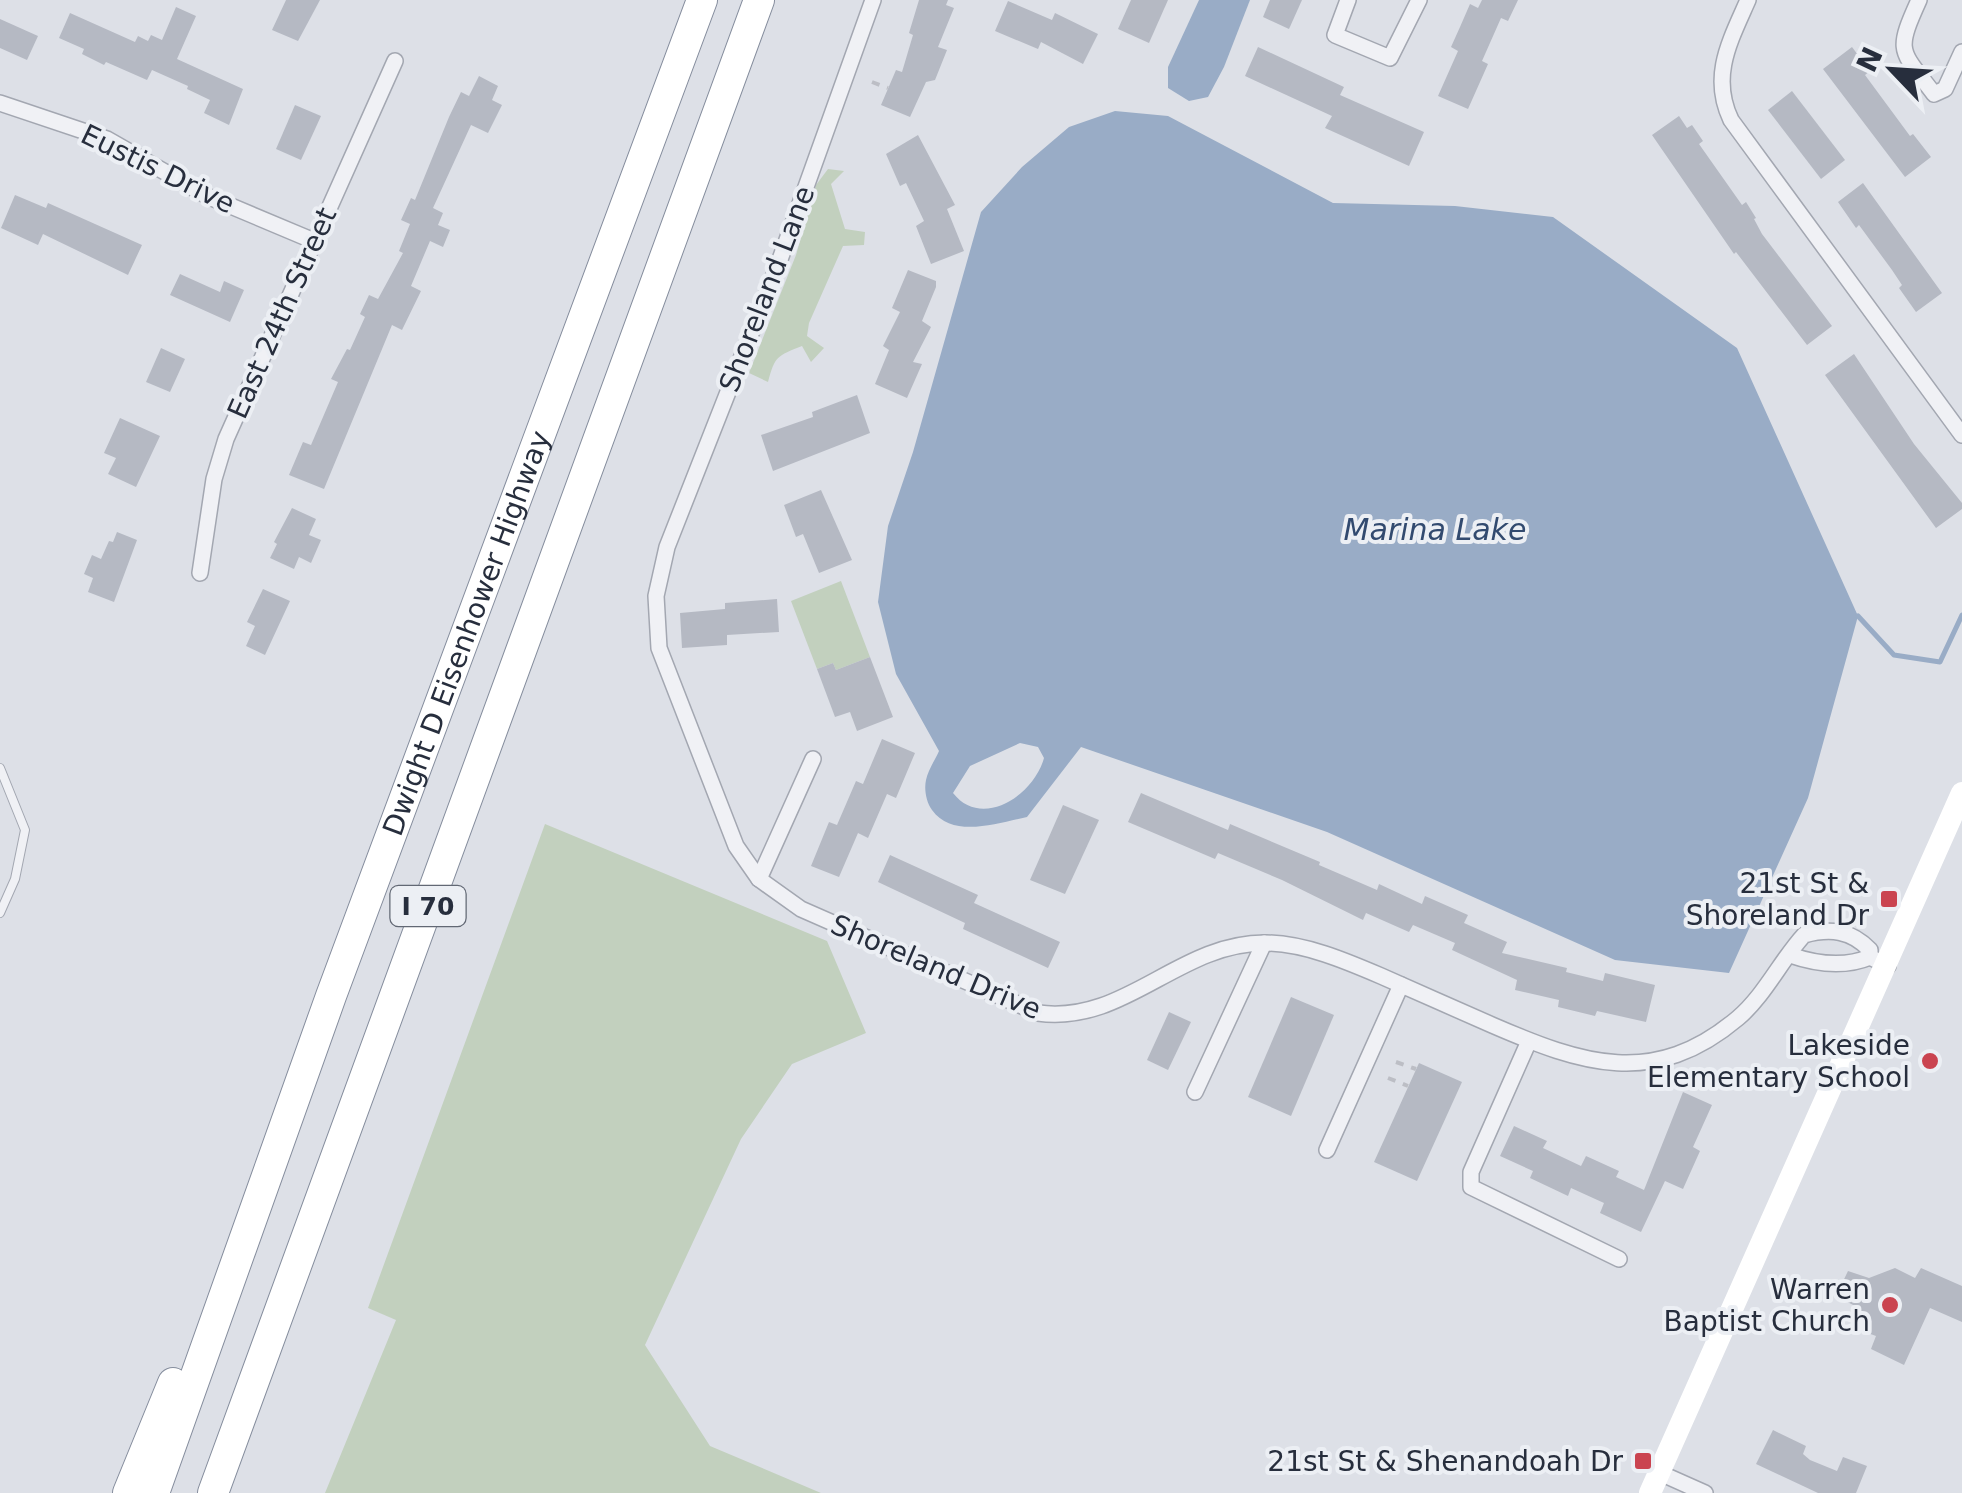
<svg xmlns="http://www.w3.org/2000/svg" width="1962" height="1493" font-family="'DejaVu Sans',sans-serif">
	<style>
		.green { fill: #c2d0be }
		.water { fill: #99acc6; fill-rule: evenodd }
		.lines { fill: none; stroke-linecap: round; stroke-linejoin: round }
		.stream { stroke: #99acc6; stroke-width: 5 }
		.building { fill: #b5b9c3 }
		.service-casing { stroke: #a3a7b1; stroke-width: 10 }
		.minor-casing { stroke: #a3a7b1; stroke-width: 18 }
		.motorway-casing { stroke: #858d9d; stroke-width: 32 }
		.path { stroke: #bcbec5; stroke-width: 4; stroke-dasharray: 8 8; stroke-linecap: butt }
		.service { stroke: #f0f1f5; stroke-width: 8 }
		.minor { stroke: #f0f1f5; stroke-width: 15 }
		.secondary { stroke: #fff; stroke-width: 22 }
		.motorway { stroke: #fff; stroke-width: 30 }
		.poi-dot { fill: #ca4450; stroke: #eceff4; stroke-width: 4 }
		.labels { text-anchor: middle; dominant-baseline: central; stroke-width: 8; stroke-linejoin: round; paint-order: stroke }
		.shield { fill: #eceff4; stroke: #626874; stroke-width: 2.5 }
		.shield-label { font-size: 25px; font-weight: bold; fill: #272e3d }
		.street-label { font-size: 28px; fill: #272e3d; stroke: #eceff4 }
		.poi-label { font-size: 28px; fill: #272e3d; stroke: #eceff4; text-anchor: end }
		.water-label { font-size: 30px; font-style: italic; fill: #324a6f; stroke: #eceff4 }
	</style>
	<rect width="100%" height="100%" fill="#dde0e7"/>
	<g class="green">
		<path d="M828,169L844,171L831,184L845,229L865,232L864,245L843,246L809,323L807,336L824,348L811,362L802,346C777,356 775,356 768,382L749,373L796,255L816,185Z"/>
		<polygon points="841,581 870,657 836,670 833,663 817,669 791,601"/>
		<polygon points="545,824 827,941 866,1033 792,1064 741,1139 645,1345 710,1446 821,1493 325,1493 396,1320 368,1308"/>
	</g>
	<g class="water">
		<polygon points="1199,0 1250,0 1224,67 1208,97 1189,101 1168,88 1168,67"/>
		<path d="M1115,111L1168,116L1333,203L1455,206L1553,217L1737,348L1858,616L1808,798L1729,973L1615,960L1327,832L1081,747L1027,817C997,823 953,839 932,810C926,802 924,789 926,780C928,770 935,760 939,751L896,674L878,602L888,526L913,452L981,212L1022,167L1069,127ZM1020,743L1038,747L1044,758C1034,795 982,830 953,793L970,766Z"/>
	</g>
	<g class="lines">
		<polyline class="stream" points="1858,616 1894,655 1940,662 1962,615"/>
	</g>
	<g class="building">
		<polygon points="286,0 320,0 298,41 272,30"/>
		<polygon points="919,0 948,0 946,5 954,8 938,47 947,50 935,80 926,82 910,117 881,105 896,70 902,72 913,35 909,33"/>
		<polygon points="1131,0 1168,0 1149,43 1118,29"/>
		<polygon points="1270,0 1302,0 1289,29 1263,17"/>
		<polygon points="1482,0 1518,0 1508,21 1501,18 1482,61 1488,64 1468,109 1438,96 1458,51 1451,47 1460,27 1470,4 1478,8"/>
		<polygon points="1008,1 1052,20 1055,13 1098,34 1083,64 1041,42 1038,49 995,31"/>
		<polygon points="176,7 196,16 177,59 243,89 229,125 204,113 210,100 187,89 188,86 152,70 147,80 106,62 104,65 82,54 84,49 59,38 70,13 135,42 138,36 148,41 151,35 162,40"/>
		<polygon points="0,19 38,36 27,60 0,48"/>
		<polygon points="1258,47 1344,87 1340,95 1424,132 1409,166 1325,128 1332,116 1245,76"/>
		<polygon points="1852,47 1870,71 1865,75 1910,136 1913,134 1931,157 1905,177 1823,69"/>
		<polygon points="479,76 498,86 492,100 502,105 488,133 471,125 433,208 443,213 438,225 450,230 443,247 430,241 411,286 421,291 402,330 392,325 324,489 289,475 303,442 311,445 338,382 331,379 347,349 350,350 365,317 360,314 369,295 378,299 403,253 399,251 410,224 401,220 411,198 415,200 449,117 461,92 469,96"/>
		<polygon points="1792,91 1845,160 1821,179 1768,110"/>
		<polygon points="295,105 321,116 301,160 276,149"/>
		<polygon points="1679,116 1687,128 1692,125 1703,141 1699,144 1742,205 1746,202 1756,218 1754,219 1762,234 1832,326 1807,345 1736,252 1734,254 1652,135"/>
		<polygon points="918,135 955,205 947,209 964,251 931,264 916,226 924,221 906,183 900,186 886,154"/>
		<polygon points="1863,183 1942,293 1916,312 1899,288 1902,285 1892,270 1859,225 1856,228 1838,202"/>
		<polygon points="15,195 46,208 48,203 142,245 128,275 43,234 38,245 1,228"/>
		<polygon points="908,270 936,281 936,287 922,321 931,327 913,362 922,364 907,398 875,384 889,350 883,346 900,312 892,308"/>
		<polygon points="180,274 220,292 224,281 244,290 230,322 170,295"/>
		<polygon points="161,348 185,359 170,392 146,382"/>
		<polygon points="1854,354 1914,444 1962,503 1962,509 1936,528 1825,375"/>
		<polygon points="857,395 870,433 773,471 761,435 813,417 812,412"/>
		<polygon points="120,418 160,436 136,487 108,474 116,458 104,453"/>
		<polygon points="821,490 852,560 819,573 803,534 796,537 784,505"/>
		<polygon points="292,508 316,519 309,535 321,540 311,563 299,557 294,569 270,558 277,544 274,542"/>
		<polygon points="117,532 137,540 114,602 88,592 93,578 84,574 92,555 101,559 109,541 113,542"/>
		<polygon points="263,589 290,601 265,655 246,646 255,626 247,622"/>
		<polygon points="777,599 779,632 727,635 727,645 682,648 680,613 725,609 725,603"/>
		<polygon points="870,657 893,717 857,731 850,712 835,717 817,669 833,663 836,670"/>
		<polygon points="882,739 915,753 896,798 887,794 868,838 858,833 839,877 811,866 829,822 837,825 856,781 863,784"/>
		<polygon points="1141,793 1228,830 1230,824 1320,862 1319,865 1377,890 1379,884 1422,904 1425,896 1468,915 1464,923 1507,942 1502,953 1567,968 1566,972 1603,981 1605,973 1655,985 1646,1022 1597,1011 1595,1016 1558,1007 1559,1000 1515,990 1517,980 1452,950 1455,943 1413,925 1409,932 1366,913 1363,920 1282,880 1218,853 1215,859 1128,822"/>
		<polygon points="1063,805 1099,820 1065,894 1030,880"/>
		<polygon points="890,855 978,895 974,903 1060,942 1048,968 963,929 965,923 878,882"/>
		<polygon points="1291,997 1334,1015 1291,1116 1248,1097"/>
		<polygon points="1169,1012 1191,1022 1168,1070 1147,1060"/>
		<polygon points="1419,1063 1462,1082 1417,1181 1374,1162"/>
		<polygon points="1683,1092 1712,1105 1693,1147 1700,1151 1683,1189 1665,1181 1641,1232 1600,1213 1604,1203 1571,1188 1568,1196 1530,1178 1533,1171 1500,1156 1514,1126 1547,1141 1543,1148 1581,1166 1586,1156 1619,1171 1616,1177 1644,1190"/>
		<polygon points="1895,1268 1915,1278 1921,1268 1962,1286 1962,1322 1930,1308 1904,1365 1871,1349 1876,1336 1865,1332 1855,1306 1836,1296 1848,1271 1869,1278"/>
		<polygon points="1773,1430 1806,1446 1803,1454 1810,1460 1837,1471 1843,1457 1867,1466 1856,1493 1818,1493 1756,1464"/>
	</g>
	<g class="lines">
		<g class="service-casing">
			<polyline id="service" points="0,768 25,830 15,879 0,913"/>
		</g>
		<g class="minor-casing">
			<g id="minor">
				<path d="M873,0L778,265L667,547L656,596L659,648L736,846L759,879L801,909L1038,1013C1125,1025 1178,943 1265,943C1304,943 1346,961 1381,976C1418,992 1455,1009 1492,1025C1582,1064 1654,1089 1738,1018C1765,995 1781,960 1804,935C1830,928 1851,930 1870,950V957L1888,966"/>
				<polyline points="1348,0 1335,35 1390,58 1419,0"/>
				<path d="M1748,0C1730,41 1710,76 1731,120L1962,435"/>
				<path d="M1919,0C1895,53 1900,49 1934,94L1945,89L1962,52"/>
				<polyline points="0,103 107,139 207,196 314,241"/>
				<polyline points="200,573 214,479 226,439 395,61"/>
				<polyline points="759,879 813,759"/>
				<path d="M1790,955C1816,964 1844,968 1870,957"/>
				<polyline points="1529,1041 1471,1172 1471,1187 1619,1259"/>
				<polyline points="1195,1092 1264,943"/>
				<polyline points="1327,1150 1401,985"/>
				<polyline points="1660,1473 1705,1493"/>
			</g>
		</g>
		<g class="motorway-casing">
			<g id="motorway">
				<polyline points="128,1493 173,1383"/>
				<path id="s1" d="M154,1493L331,996L702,0"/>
				<polyline points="213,1493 759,0"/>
			</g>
		</g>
		<g class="path">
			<polyline points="872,82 888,88"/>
			<polyline points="1396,1062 1416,1069"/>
			<polyline points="1388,1078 1408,1086"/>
		</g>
		<use href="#service" class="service"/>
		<use href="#minor" class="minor"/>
		<polyline class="secondary" points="1650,1493 1962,793"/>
		<use href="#motorway" class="motorway"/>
	</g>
	<g class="poi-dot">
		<rect x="1879" y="889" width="20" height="20" rx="5"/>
		<circle cx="1930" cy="1061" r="10"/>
		<circle cx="1890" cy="1305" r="10"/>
		<rect x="1633" y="1451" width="20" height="20" rx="5"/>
	</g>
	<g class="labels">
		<rect class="shield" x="390.5" y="886" width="75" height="40" rx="8"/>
		<g class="shield-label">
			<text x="428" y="906">I 70</text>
		</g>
		<g class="street-label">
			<text transform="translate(158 169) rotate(26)">Eustis Drive</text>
			<text transform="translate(767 289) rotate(-69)">Shoreland Lane</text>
			<text transform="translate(282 313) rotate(-66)">East 24th Street</text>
			<text stroke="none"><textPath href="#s1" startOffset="915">Dwight D Eisenhower Highway</textPath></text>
			<text transform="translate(936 967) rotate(23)">Shoreland Drive</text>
		</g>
		<g class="poi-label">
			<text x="1869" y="883">21st St &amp;<tspan x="1869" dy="32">Shoreland Dr</tspan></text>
			<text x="1910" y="1045">Lakeside<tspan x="1910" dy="32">Elementary School</tspan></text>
			<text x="1870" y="1289">Warren<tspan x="1870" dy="32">Baptist Church</tspan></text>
			<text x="1623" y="1461">21st St &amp; Shenandoah Dr</text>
		</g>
		<g class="water-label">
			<text x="1435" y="529">Marina Lake</text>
		</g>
	</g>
	<g transform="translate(1892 70) rotate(295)" stroke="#eceff4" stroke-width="8" paint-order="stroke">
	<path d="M0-8L18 38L0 25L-18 38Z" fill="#272e3d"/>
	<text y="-15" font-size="28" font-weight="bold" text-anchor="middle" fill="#272e3d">N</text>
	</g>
</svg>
